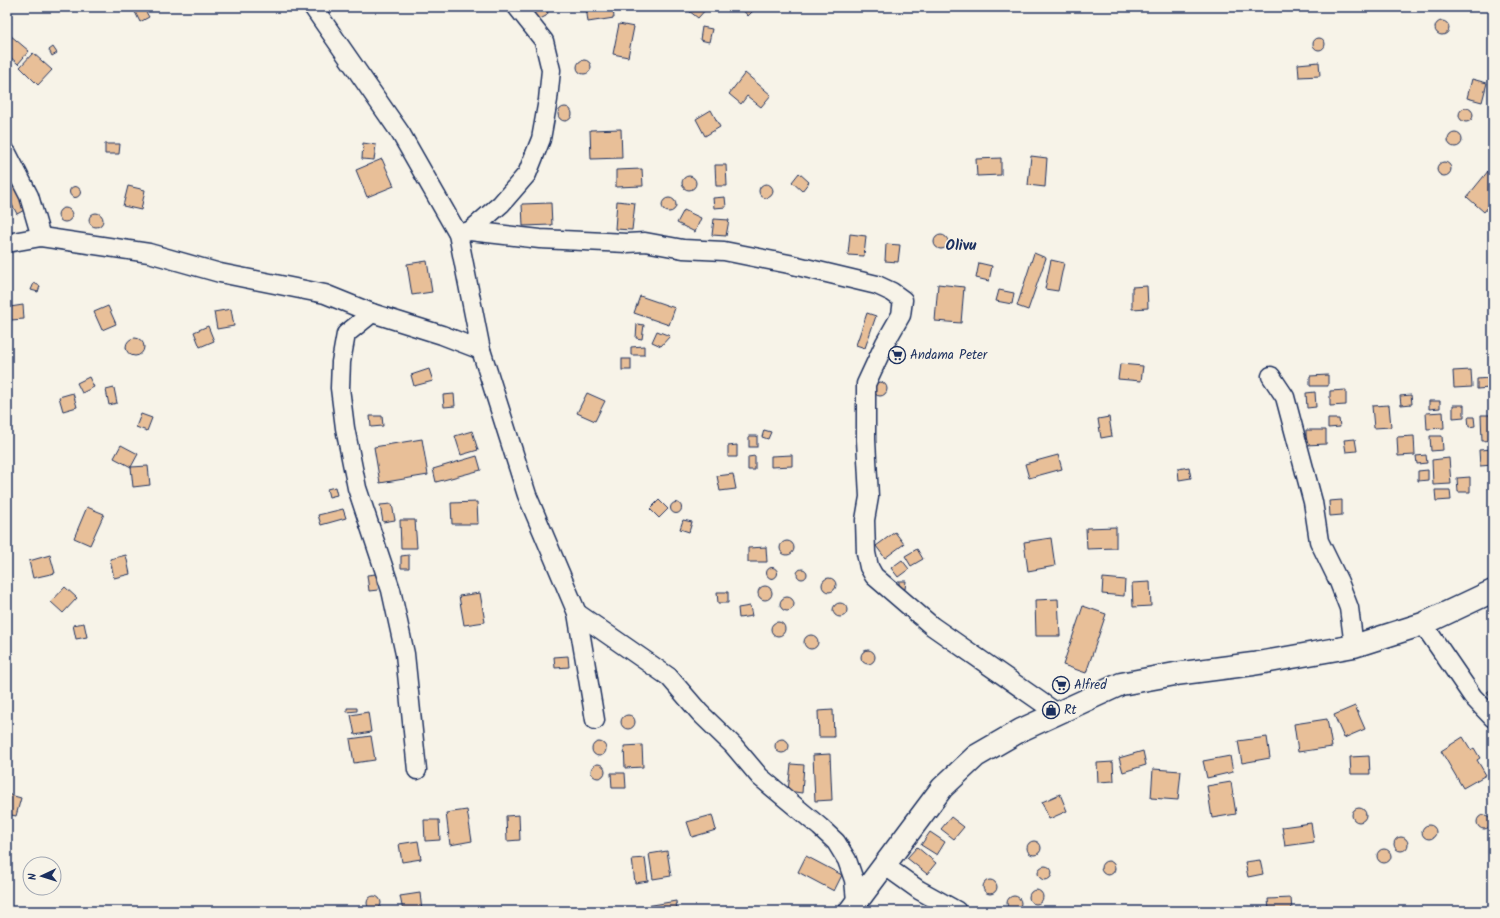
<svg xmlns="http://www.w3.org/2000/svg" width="1500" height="918" font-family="Kalam,sans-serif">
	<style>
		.building { fill: #e8bf98; stroke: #1b2f5e }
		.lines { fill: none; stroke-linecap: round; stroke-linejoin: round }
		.street-casing { stroke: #1b2f5e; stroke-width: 21 }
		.secondary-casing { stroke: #1b2f5e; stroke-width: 25 }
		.street { stroke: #f7f3e8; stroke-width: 18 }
		.secondary { stroke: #f7f3e8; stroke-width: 22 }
		.labels { text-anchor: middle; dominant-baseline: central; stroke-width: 3; stroke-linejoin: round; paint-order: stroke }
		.poi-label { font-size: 13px; fill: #1b2f5e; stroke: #f7f3e8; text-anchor: start }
		.quarter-label { font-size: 15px; font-weight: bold; fill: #1b2f5e; stroke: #f7f3e8 }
	</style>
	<rect width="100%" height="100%" fill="#f7f3e8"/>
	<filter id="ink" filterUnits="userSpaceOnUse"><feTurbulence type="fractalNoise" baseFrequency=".025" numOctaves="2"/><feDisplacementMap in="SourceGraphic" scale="8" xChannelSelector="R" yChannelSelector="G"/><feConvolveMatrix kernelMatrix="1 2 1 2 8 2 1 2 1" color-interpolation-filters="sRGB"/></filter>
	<g filter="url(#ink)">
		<g class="building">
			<polygon points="140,7 143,7 149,17 140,22 134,10"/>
			<polygon points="534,7 546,7 548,13 546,16 540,19 536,17 533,11"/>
			<polygon points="586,7 613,7 614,18 588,22"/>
			<polygon points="692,7 708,7 698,18 689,11"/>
			<polygon points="740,7 757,7 748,16"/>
			<circle cx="1442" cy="28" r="7"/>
			<polygon points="7,22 11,23 7,33"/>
			<polygon points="619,24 634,27 628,57 613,54"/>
			<polygon points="702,27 712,29 709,42 700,40"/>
			<polygon points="10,35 29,51 18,64 7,54 7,38"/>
			<circle cx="1319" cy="44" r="6"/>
			<polygon points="53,47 57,53 52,56 49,50"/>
			<polygon points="33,53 52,70 38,85 20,67"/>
			<circle cx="584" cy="67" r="7"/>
			<polygon points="1319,62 1320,76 1299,77 1298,64"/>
			<polygon points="745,73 771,95 761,107 747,96 741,104 729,94"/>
			<polygon points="1472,79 1487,83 1482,102 1467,98"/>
			<circle cx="565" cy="114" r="7"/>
			<circle cx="1466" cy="115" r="7"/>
			<polygon points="711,110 720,127 705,136 696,119"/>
			<polygon points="621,129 622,158 591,159 590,130"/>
			<circle cx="1455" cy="140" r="7"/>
			<polygon points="363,143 376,145 374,160 362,159"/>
			<polygon points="105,144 120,144 119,154 105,154"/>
			<polygon points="1031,156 1047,158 1045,187 1028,185"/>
			<polygon points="1001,158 1001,175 977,176 976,159"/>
			<polygon points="382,159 394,186 367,197 356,170"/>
			<circle cx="1444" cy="169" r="7"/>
			<polygon points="715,165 726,165 727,186 716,186"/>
			<polygon points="1493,165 1493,201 1484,212 1467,197"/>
			<polygon points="642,169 643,186 616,187 616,170"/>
			<polygon points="799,173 809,182 802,191 792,182"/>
			<polygon points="10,175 28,208 17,214 7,195 7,177"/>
			<circle cx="689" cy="183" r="7"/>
			<circle cx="766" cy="191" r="7"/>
			<polygon points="128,186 145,190 141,210 123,206"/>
			<circle cx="75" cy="192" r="5.5"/>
			<polygon points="725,197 726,207 714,208 713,198"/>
			<circle cx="669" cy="205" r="7"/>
			<polygon points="617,201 635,203 632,230 615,229"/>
			<polygon points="551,203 552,225 523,226 522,204"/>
			<circle cx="65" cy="215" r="7"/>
			<polygon points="684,210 701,218 695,232 677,223"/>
			<circle cx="96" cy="220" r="7"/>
			<polygon points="714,219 729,220 726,236 712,235"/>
			<polygon points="850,234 866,236 864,256 848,255"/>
			<circle cx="941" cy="242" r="7"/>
			<polygon points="886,244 900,245 898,262 885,261"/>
			<polygon points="1034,253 1046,258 1028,310 1017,306"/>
			<polygon points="1051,260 1064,263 1058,291 1045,289"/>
			<polygon points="427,261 432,292 412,295 407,264"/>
			<polygon points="979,263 992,266 989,281 976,278"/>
			<polygon points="34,283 40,286 38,292 31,290"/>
			<polygon points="938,284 964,287 961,323 935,321"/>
			<polygon points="1147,286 1148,308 1132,309 1132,287"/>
			<polygon points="999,290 1014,293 1012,304 996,301"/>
			<polygon points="640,296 675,308 669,325 634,313"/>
			<polygon points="23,305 24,319 11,320 10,307"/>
			<polygon points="108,306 116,324 102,330 94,312"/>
			<polygon points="231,309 234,326 217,329 214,312"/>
			<polygon points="867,313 876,316 865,348 856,345"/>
			<polygon points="637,324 644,325 642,339 636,338"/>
			<polygon points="208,326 214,341 200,347 194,332"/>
			<polygon points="657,331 670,336 661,346 652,342"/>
			<circle cx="135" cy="347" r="9"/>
			<polygon points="644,346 644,355 631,355 631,347"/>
			<rect x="622" y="359" width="9" height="11"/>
			<polygon points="1120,364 1143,366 1141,381 1118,379"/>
			<polygon points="429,369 433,381 414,386 411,375"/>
			<polygon points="1471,370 1472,387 1454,388 1453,371"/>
			<polygon points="1328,375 1328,386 1310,386 1310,376"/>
			<polygon points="89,377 94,387 82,393 77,383"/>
			<polygon points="1489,378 1490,388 1477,389 1477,379"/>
			<circle cx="880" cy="389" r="7"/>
			<polygon points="114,388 117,403 109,405 106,390"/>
			<polygon points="1346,390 1346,405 1330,406 1330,391"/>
			<polygon points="1315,392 1316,407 1307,408 1306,393"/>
			<polygon points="73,393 77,407 63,411 59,397"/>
			<polygon points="587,393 605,401 595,421 577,413"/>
			<polygon points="454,394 455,406 444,407 443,395"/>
			<polygon points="1411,395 1412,404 1401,405 1400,396"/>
			<polygon points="1429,401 1440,401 1440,408 1429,409"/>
			<polygon points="1389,405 1391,427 1374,428 1372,406"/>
			<polygon points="1453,405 1464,405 1464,417 1453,418"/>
			<polygon points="1443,412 1444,428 1427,429 1426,413"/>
			<polygon points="141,414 152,418 147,431 136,427"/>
			<polygon points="1481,415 1493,415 1493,440 1482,441"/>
			<polygon points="370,416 382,416 383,426 371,427"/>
			<polygon points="1109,417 1112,436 1101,438 1098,419"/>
			<polygon points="1468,417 1474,417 1475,426 1469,427"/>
			<polygon points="1328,419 1339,419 1340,427 1328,428"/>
			<polygon points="764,430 771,432 768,439 762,437"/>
			<polygon points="1306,430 1326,430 1326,444 1306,445"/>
			<polygon points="472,431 478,450 461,455 455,436"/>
			<rect x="749" y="436" width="8" height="11"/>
			<polygon points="1414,436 1415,455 1398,456 1397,437"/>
			<polygon points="1430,436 1442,436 1443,450 1431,451"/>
			<polygon points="422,439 428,475 380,483 374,447"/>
			<polygon points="1355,439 1357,451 1346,452 1344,440"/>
			<polygon points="121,445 138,454 131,467 114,458"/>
			<polygon points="737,445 737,457 728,457 728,446"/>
			<polygon points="1493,449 1493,465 1480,466 1479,450"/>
			<polygon points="792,455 792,466 771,467 771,456"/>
			<polygon points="1058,455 1062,469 1029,478 1025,464"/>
			<polygon points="1426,455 1427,463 1417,464 1416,456"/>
			<polygon points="477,456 481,470 436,482 433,469"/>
			<polygon points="755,456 755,470 748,470 748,457"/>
			<polygon points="1449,458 1451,484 1433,485 1432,460"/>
			<polygon points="148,466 150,485 133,487 131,467"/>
			<polygon points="1189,467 1191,478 1179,480 1178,469"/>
			<polygon points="1428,470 1428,480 1418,481 1418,471"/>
			<polygon points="733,474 736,489 720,491 717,476"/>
			<polygon points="1470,477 1470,492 1458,492 1457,478"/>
			<polygon points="335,487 337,495 329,497 327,489"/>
			<polygon points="1435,490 1450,490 1451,500 1436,501"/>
			<polygon points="659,500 668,509 659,518 650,509"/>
			<polygon points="1342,500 1342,515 1330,516 1329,501"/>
			<polygon points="477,502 478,524 452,524 451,503"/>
			<circle cx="676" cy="508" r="5.5"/>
			<polygon points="392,504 395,520 383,522 380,505"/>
			<polygon points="87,507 104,514 90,545 74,538"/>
			<polygon points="343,509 346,518 321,525 318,515"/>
			<polygon points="400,520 415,520 417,548 401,548"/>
			<polygon points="683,520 692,522 689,532 680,529"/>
			<polygon points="1116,527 1116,548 1087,549 1086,528"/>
			<polygon points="895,532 904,544 885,558 876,546"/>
			<polygon points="1051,538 1055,566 1028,571 1024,542"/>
			<circle cx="787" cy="548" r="7"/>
			<polygon points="766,547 767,562 748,562 748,548"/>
			<polygon points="917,549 923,559 911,566 905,556"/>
			<polygon points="50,555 55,573 33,578 29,561"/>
			<polygon points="126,555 130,574 114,578 110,559"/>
			<polygon points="409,555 409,568 401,568 401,556"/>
			<polygon points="902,560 909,569 898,577 891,568"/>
			<circle cx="772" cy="573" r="5.5"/>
			<circle cx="802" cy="574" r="5"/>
			<polygon points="376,574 378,590 369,591 367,575"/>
			<circle cx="829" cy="585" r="7"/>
			<polygon points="1103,578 1125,580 1124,596 1102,594"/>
			<polygon points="899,581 906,581 905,589 899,588"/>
			<polygon points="1150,582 1151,606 1133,607 1132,583"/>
			<circle cx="765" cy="593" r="7"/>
			<polygon points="65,587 77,598 63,613 51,602"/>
			<polygon points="717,592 728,592 728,603 718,603"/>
			<polygon points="480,593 485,622 464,625 459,596"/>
			<circle cx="787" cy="604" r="7"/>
			<polygon points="1058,599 1060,636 1036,636 1035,600"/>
			<circle cx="840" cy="610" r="7"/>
			<polygon points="750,606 752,616 739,618 738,608"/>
			<polygon points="1083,606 1106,614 1086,673 1063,665"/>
			<circle cx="778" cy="629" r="7"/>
			<polygon points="84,623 87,637 76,639 73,625"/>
			<circle cx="811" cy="642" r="7"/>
			<circle cx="868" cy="657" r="7"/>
			<polygon points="568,656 569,667 555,668 554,657"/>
			<polygon points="1493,688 1493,699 1487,692"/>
			<polygon points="1355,706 1365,729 1344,738 1334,715"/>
			<polygon points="347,708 357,708 357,711 347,712"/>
			<polygon points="833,710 834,737 819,737 818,711"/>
			<polygon points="368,712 371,732 355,735 351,715"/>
			<circle cx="628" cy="722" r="7"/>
			<polygon points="1327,719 1332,747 1298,752 1294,724"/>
			<polygon points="371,736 375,760 354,763 350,739"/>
			<polygon points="1267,737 1270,758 1242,763 1238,741"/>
			<polygon points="1463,737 1471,750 1474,748 1480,758 1477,760 1486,775 1463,788 1441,751"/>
			<circle cx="782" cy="746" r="7"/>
			<circle cx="599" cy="749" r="7"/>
			<polygon points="642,745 643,767 625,768 624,746"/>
			<polygon points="1143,751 1146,765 1123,772 1119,758"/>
			<polygon points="830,754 832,800 815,801 813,755"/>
			<polygon points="1230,756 1233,772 1207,778 1203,761"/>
			<polygon points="1369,756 1370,774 1351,774 1350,757"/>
			<polygon points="1113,762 1114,781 1098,782 1097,763"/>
			<circle cx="598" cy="771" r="7"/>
			<polygon points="791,764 804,765 802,793 788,791"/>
			<polygon points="1153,769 1181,771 1178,800 1151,798"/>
			<polygon points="611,773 625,773 626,788 612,788"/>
			<polygon points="1231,782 1236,814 1212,818 1207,786"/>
			<polygon points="7,794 21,798 16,816 7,814"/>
			<polygon points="1060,794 1067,811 1049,819 1042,802"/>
			<circle cx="1359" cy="815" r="7"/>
			<polygon points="467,810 472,841 450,845 446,813"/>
			<circle cx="1484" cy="822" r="7"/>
			<polygon points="519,815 520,840 507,841 506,816"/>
			<polygon points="712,815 716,830 692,837 687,822"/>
			<polygon points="951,817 964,827 954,839 941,829"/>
			<polygon points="424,820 439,820 440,840 425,841"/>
			<polygon points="1311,823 1314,842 1285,846 1282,827"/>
			<circle cx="1429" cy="832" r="7"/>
			<polygon points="930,832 945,842 937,855 921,845"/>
			<circle cx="1401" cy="844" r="7"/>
			<circle cx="1034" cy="848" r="7"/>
			<polygon points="418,841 421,859 402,862 399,844"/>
			<polygon points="917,847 936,863 927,874 907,858"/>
			<circle cx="1384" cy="856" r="7"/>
			<polygon points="667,851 671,876 653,879 649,854"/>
			<polygon points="806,856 842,875 834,891 798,872"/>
			<polygon points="645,858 648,881 635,883 632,859"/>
			<polygon points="1260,860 1263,874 1248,877 1245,862"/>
			<circle cx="1108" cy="868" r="7"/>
			<circle cx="1045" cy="873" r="7"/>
			<circle cx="990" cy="887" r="7"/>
			<circle cx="1036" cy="897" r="7"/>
			<polygon points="420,893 422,911 403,911 400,896"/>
			<circle cx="374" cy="903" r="7"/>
			<circle cx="1014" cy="903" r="7"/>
			<polygon points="1291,898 1292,911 1269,911 1268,899"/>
			<polygon points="676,901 677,911 641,911 641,907"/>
			<polygon points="592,906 593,911 579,911 578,908"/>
		</g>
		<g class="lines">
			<g class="street-casing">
				<g id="street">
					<polyline points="313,7 401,134 458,234 481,350 527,495 577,613 595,720"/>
					<polyline points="7,153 29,196 41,237"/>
					<polyline points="470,231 501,204 527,174 541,139 548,100 551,70 544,41 517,7"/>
					<polyline points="458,234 470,231 540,239 627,243 645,242 683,249 724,251 789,264 877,285 892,292 903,300 901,315 885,343 866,384 866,440 869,497 865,520 866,553 869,567 874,576 932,626 1057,713"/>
					<polyline points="7,243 41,237 149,253 220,273 325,294 372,313 442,335 481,350"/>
					<polyline points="372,313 346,334 341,362 340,388 345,428 357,488 391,590 405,654 417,770"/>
					<polyline points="1271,376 1285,397 1313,502 1319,541 1339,582 1349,608 1354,646"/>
					<polyline points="577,613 669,677 700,713 733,745 760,777 820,827 836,842 847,860 854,880 856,901"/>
					<polyline points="1423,624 1473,697 1493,718"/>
					<polyline points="884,865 919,890 957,911"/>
				</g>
			</g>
			<g class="secondary-casing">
				<polyline id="secondary" points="850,911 942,788 976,756 1021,730 1121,684 1175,674 1253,664 1354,646 1423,624 1493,591"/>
			</g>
			<use href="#street" class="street"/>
			<use href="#secondary" class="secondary"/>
		</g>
	</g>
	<defs>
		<g id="supermarket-ring" transform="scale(0.9)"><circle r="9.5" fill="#f7f3e8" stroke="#1b2f5e" stroke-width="1.5"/><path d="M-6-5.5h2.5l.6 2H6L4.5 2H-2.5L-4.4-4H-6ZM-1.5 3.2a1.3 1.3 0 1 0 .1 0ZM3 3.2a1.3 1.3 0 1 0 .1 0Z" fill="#1b2f5e"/></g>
		<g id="shop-ring" transform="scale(0.9)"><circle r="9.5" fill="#f7f3e8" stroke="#1b2f5e" stroke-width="1.5"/><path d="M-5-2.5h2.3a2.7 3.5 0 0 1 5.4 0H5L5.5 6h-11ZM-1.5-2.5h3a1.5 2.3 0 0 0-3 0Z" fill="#1b2f5e"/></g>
	</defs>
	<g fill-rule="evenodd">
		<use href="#supermarket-ring" x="897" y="355"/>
		<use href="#supermarket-ring" x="1061" y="685"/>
		<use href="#shop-ring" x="1051" y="710"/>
	</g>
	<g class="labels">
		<g class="poi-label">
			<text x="910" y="355">Andama Peter</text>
			<text x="1074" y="685">Alfred</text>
			<text x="1064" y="710">Rt</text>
		</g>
		<g class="quarter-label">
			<text x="961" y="246">Olivu</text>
		</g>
	</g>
	<rect width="1500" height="918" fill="none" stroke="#f7f3e8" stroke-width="24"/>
	<rect x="12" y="12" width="1476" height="894" fill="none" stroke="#1b2f5e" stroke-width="1.5" filter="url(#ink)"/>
	<g transform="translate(42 876) rotate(266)"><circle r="19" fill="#f7f3e8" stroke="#9fa5b1"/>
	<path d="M0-3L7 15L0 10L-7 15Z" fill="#1b2f5e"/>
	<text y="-6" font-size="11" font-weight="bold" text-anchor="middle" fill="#1b2f5e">N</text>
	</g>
</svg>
